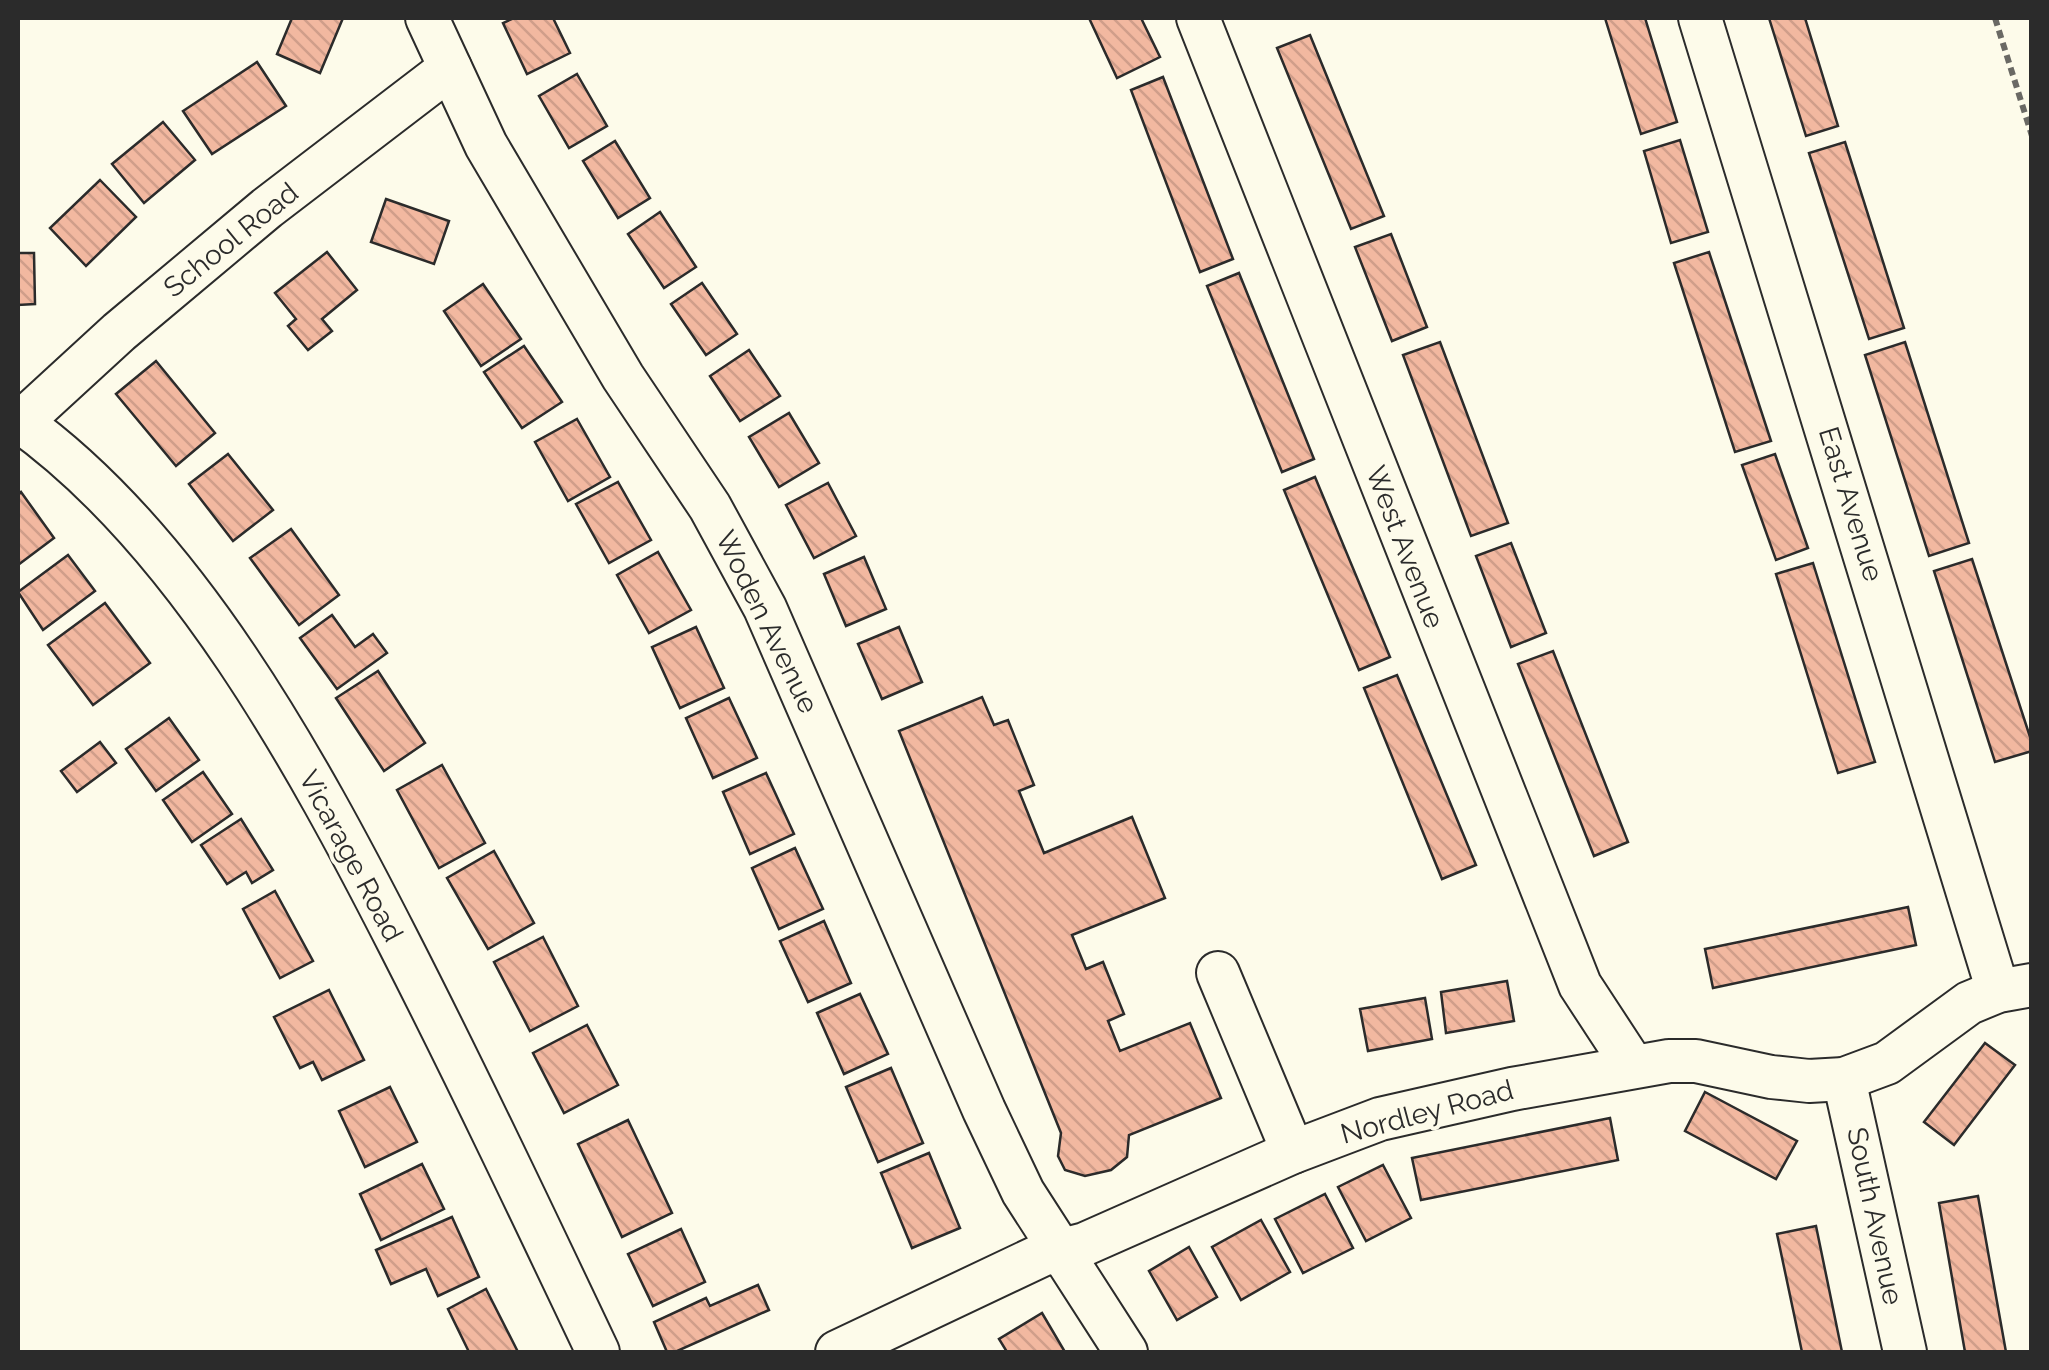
<svg xmlns="http://www.w3.org/2000/svg" width="2049" height="1370" font-family="Raleway,sans-serif">
	<style>
		.building { fill: url(#building-back-hatch); stroke: #2b2b2b; stroke-width: 2.5 }
		.lines { fill: none; stroke-linecap: round; stroke-linejoin: round }
		.minor-casing { stroke: #2b2b2b; stroke-width: 46 }
		.path { stroke: #6a6964; stroke-width: 6; stroke-dasharray: 8 5; stroke-linecap: butt }
		.minor { stroke: #fdfbea; stroke-width: 42 }
		.labels { text-anchor: middle; dominant-baseline: central; stroke-width: 8; stroke-linejoin: round; paint-order: stroke }
		.street-label { font-size: 28px; fill: #2b2b2b; stroke: #fdfbea }
	</style>
	<defs>
		<pattern id="building-back-hatch" width="6" height="6" patternUnits="userSpaceOnUse" patternTransform="scale(2.5)"><rect width="6" height="6" fill="#f2b8a0"/><path d="M-1 5l2 2M0 0l6 6M5-1l2 2" fill="none" stroke="#d09e8a"/></pattern>
	</defs>
	<rect width="100%" height="100%" fill="#fdfbea"/>
	<g class="building">
		<polygon points="292,18 343,18 320,73 277,54"/>
		<polygon points="514,18 553,18 570,53 527,74 503,23"/>
		<polygon points="1089,18 1141,18 1160,57 1117,78"/>
		<polygon points="1605,18 1645,18 1677,122 1641,134"/>
		<polygon points="1769,18 1805,18 1838,126 1806,136"/>
		<polygon points="1310,35 1384,216 1351,229 1277,48"/>
		<polygon points="257,62 286,106 212,154 183,111"/>
		<polygon points="577,74 607,126 569,148 539,96"/>
		<polygon points="1163,77 1233,259 1200,272 1131,90"/>
		<polygon points="163,122 195,160 144,203 112,164"/>
		<polygon points="1680,140 1708,232 1671,243 1644,151"/>
		<polygon points="615,141 650,198 618,218 583,161"/>
		<polygon points="1845,142 1904,328 1869,339 1809,153"/>
		<polygon points="100,180 136,217 86,266 50,228"/>
		<polygon points="386,199 449,221 434,264 371,242"/>
		<polygon points="660,212 696,267 664,288 628,234"/>
		<polygon points="1391,234 1427,327 1392,341 1355,247"/>
		<polygon points="327,252 357,290 322,319 332,331 308,350 288,326 296,319 275,293"/>
		<polygon points="1709,252 1771,441 1735,452 1674,263"/>
		<polygon points="18,253 34,253 35,304 18,305"/>
		<polygon points="1239,273 1314,459 1282,472 1207,286"/>
		<polygon points="702,283 737,334 706,355 671,304"/>
		<polygon points="483,284 521,339 481,366 444,311"/>
		<polygon points="1440,342 1508,523 1471,536 1403,355"/>
		<polygon points="1905,342 1969,543 1929,556 1865,355"/>
		<polygon points="524,346 562,402 522,428 484,372"/>
		<polygon points="749,350 780,396 740,421 710,376"/>
		<polygon points="156,361 215,433 176,466 116,394"/>
		<polygon points="789,413 819,463 779,487 749,437"/>
		<polygon points="577,419 610,477 568,501 535,442"/>
		<polygon points="228,454 273,510 233,541 189,484"/>
		<polygon points="1775,454 1808,548 1776,560 1742,465"/>
		<polygon points="1315,477 1390,657 1359,670 1284,490"/>
		<polygon points="618,482 651,540 609,563 576,504"/>
		<polygon points="828,483 856,536 814,558 786,505"/>
		<polygon points="21,492 54,538 18,565 18,495"/>
		<polygon points="291,529 339,595 299,625 250,558"/>
		<polygon points="1511,543 1546,633 1511,647 1476,556"/>
		<polygon points="658,552 691,610 649,633 617,575"/>
		<polygon points="68,555 95,591 43,630 18,592"/>
		<polygon points="864,557 886,609 846,626 824,574"/>
		<polygon points="1972,559 2032,743 2032,751 1995,762 1934,571"/>
		<polygon points="1813,563 1875,762 1838,773 1776,574"/>
		<polygon points="105,603 150,663 93,705 48,645"/>
		<polygon points="332,615 355,647 373,634 387,653 337,689 300,638"/>
		<polygon points="696,627 724,688 680,708 652,647"/>
		<polygon points="899,627 922,682 882,699 858,644"/>
		<polygon points="1553,651 1628,842 1594,856 1518,664"/>
		<polygon points="378,671 425,743 384,771 336,698"/>
		<polygon points="1397,675 1476,865 1442,879 1364,688"/>
		<polygon points="982,697 994,725 1008,720 1034,785 1019,791 1044,853 1132,817 1165,898 1072,935 1086,969 1103,962 1124,1014 1108,1021 1120,1051 1190,1023 1221,1098 1129,1135 1127,1157 1111,1170 1085,1176 1065,1170 1058,1156 1061,1133 899,731"/>
		<polygon points="729,698 757,758 713,778 686,718"/>
		<polygon points="169,718 199,760 156,791 126,749"/>
		<polygon points="100,742 116,763 77,792 61,771"/>
		<polygon points="442,765 485,843 439,868 397,790"/>
		<polygon points="203,772 232,814 192,842 163,800"/>
		<polygon points="766,773 794,834 750,854 723,792"/>
		<polygon points="241,819 273,870 252,883 246,872 227,884 201,845"/>
		<polygon points="795,848 823,909 779,929 752,868"/>
		<polygon points="494,851 534,923 488,949 447,878"/>
		<polygon points="275,891 313,961 280,978 243,909"/>
		<polygon points="1908,907 1916,945 1713,988 1705,949"/>
		<polygon points="824,921 851,983 808,1002 780,941"/>
		<polygon points="543,937 578,1006 530,1031 494,962"/>
		<polygon points="1507,981 1514,1021 1446,1033 1441,992"/>
		<polygon points="329,990 364,1060 322,1080 313,1062 300,1068 274,1017"/>
		<polygon points="860,994 888,1054 844,1074 817,1013"/>
		<polygon points="1425,998 1432,1039 1368,1051 1360,1009"/>
		<polygon points="587,1025 618,1085 564,1113 533,1053"/>
		<polygon points="1985,1043 2015,1065 1954,1145 1924,1122"/>
		<polygon points="891,1068 923,1143 878,1162 846,1087"/>
		<polygon points="390,1087 417,1142 365,1167 339,1111"/>
		<polygon points="1705,1092 1797,1141 1776,1179 1685,1131"/>
		<polygon points="1610,1118 1618,1160 1421,1200 1412,1158"/>
		<polygon points="628,1120 672,1213 622,1237 578,1144"/>
		<polygon points="929,1153 960,1228 912,1248 881,1173"/>
		<polygon points="422,1164 444,1209 381,1240 360,1194"/>
		<polygon points="1383,1165 1411,1218 1366,1241 1338,1187"/>
		<polygon points="1325,1194 1353,1248 1303,1273 1275,1219"/>
		<polygon points="1978,1196 2006,1352 1965,1352 1939,1203"/>
		<polygon points="452,1217 479,1277 438,1296 426,1269 391,1284 376,1250"/>
		<polygon points="1261,1220 1290,1272 1241,1300 1212,1247"/>
		<polygon points="1816,1226 1842,1352 1802,1352 1777,1234"/>
		<polygon points="681,1229 705,1282 653,1306 628,1254"/>
		<polygon points="1189,1247 1217,1297 1177,1320 1149,1271"/>
		<polygon points="758,1285 769,1310 675,1352 667,1352 654,1322 706,1298 710,1306"/>
		<polygon points="486,1289 518,1352 469,1352 448,1309"/>
		<polygon points="1042,1313 1065,1352 1007,1352 999,1339"/>
	</g>
	<g class="lines">
		<g class="minor-casing">
			<g id="minor">
				<polyline points="427,18 486,145 623,377 710,507 765,608 984,1110 1023,1192 1126,1352"/>
				<polyline points="1198,18 1580,985 1633,1066"/>
				<polyline points="1700,18 1998,991"/>
				<path d="M18,420C186,540 306,761 399,943C468,1078 533,1215 598,1352"/>
				<polyline points="21,422 119,332 267,208 450,68"/>
				<polyline points="1218,973 1293,1152"/>
				<polyline points="1844,1079 1905,1352"/>
				<polyline points="837,1352 1042,1255 1085,1244 1293,1152 1380,1119 1512,1089 1669,1061 1696,1061 1771,1077 1809,1081 1844,1079 1887,1063 1969,1003 1998,991 2032,985"/>
			</g>
		</g>
		<polyline class="path" points="1995,18 2032,136"/>
		<use href="#minor" class="minor"/>
	</g>
	<g class="labels">
		<g class="street-label">
			<text transform="translate(231 240) rotate(-39)">School Road</text>
			<text transform="translate(1851 504) rotate(73)">East Avenue</text>
			<text transform="translate(1405 547) rotate(69)">West Avenue</text>
			<text transform="translate(767 622) rotate(64)">Woden Avenue</text>
			<text transform="translate(351 856) rotate(62)">Vicarage Road</text>
			<text transform="translate(1427 1112) rotate(-15)">Nordley Road</text>
			<text transform="translate(1875 1216) rotate(78)">South Avenue</text>
		</g>
	</g>
	<rect width="2049" height="1370" fill="none" stroke="#2b2b2b" stroke-width="40"/>
</svg>
